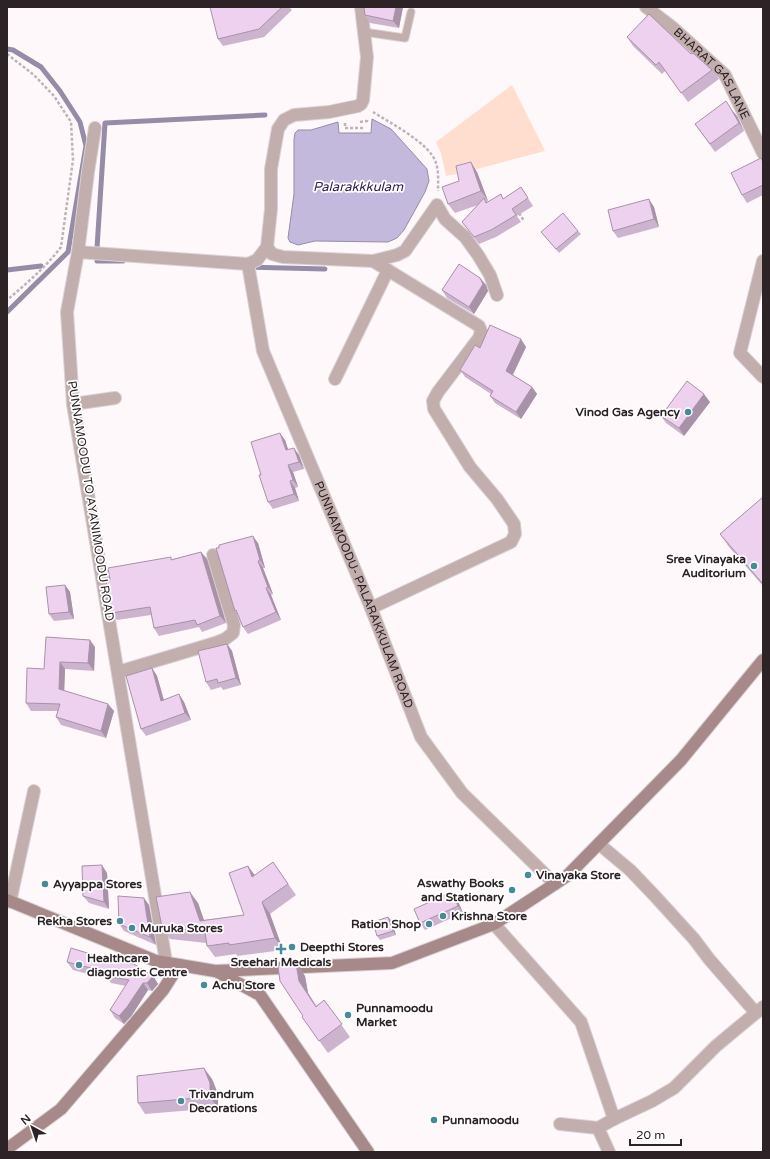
<svg xmlns="http://www.w3.org/2000/svg" width="770" height="1159" font-family="'Varela Round',sans-serif">
	<style>
		.green { fill: #ffdecf }
		.water { fill: #c2b9dd; stroke: #958ca6 }
		.lines { fill: none; stroke-linecap: round; stroke-linejoin: round }
		.stream { stroke: #958ca6; stroke-width: 5 }
		.lane-casing { stroke: #d8d2d5; stroke-width: 9 }
		.street-casing { stroke: #d8d2d5; stroke-width: 14 }
		.secondary-casing { stroke: #d8d2d5; stroke-width: 14 }
		.path { stroke: #bcb5b8; stroke-width: 2.5; stroke-dasharray: 3 2; stroke-linecap: butt }
		.lane { stroke: #c2aead; stroke-width: 7 }
		.street { stroke: #c2aead; stroke-width: 12 }
		.secondary { stroke: #a68988; stroke-width: 12 }
		.wall { fill: #cdb4ce }
		.shaded-wall { fill: #a792a7 }
		.building { fill: #eed1ef; stroke: #a792a7 }
		.poi-dot { fill: #478a9a; stroke: #fff; stroke-width: 1.5 }
		.labels { text-anchor: middle; dominant-baseline: central; stroke-width: 3.5; stroke-linejoin: round; paint-order: stroke }
		.street-label { font-size: 12px; fill: #2d2327; stroke: #fff }
		.poi-label { font-size: 12px; font-weight: bold; fill: #2d2327; stroke: #fff; text-anchor: start }
		.water-label { font-size: 13px; font-style: italic; fill: #312150; stroke: #fff }
	</style>
	<rect width="100%" height="100%" fill="#fef8fb"/>
	<polygon class="green" points="512,85 545,151 462,173 446,176 441,153 436,142"/>
	<polygon class="water" points="372,119 391,129 427,169 429,181 425,192 404,230 397,238 388,242 315,241 298,245 290,242 288,238 294,194 294,139 295,133 298,130 311,130 338,122 339,133 371,133"/>
	<g class="lines">
		<g class="stream">
			<polyline points="7,49 13,50 41,67 60,91 80,122 86,146 68,252 7,312"/>
			<polyline points="97,248 105,123 265,115"/>
			<polyline points="97,261 123,261"/>
			<polyline points="248,267 325,269"/>
			<polyline points="7,270 41,266"/>
		</g>
		<g class="lane-casing">
			<polyline id="lane" points="364,32 405,38 411,12"/>
		</g>
		<g class="street-casing">
			<g id="street">
				<path id="s1" d="M646,7L672,27L725,75L763,153"/>
				<polyline points="267,247 272,254 283,257 373,261 397,255 405,251 437,205 445,219 465,237 478,255 490,275 497,295"/>
				<polyline points="78,252 88,172 95,128"/>
				<polyline points="763,261 740,353 763,377"/>
				<path id="s2" d="M248,264L263,351L371,608L421,737L462,793L555,884"/>
				<polyline points="335,379 388,270"/>
				<polyline points="73,404 115,398"/>
				<polyline points="371,608 511,542 515,534 514,524 497,499 470,467 434,409 433,401 438,392 479,338 481,331 479,326 373,261"/>
				<polyline points="118,672 215,643 225,639 233,633 234,625 213,555"/>
				<polyline points="599,844 630,870 653,894 694,939 709,959 756,1013"/>
				<polyline points="10,902 34,791"/>
				<polyline points="494,924 581,1022 614,1119"/>
				<polyline points="166,962 73,404 67,312 78,252 248,264 257,260 267,247 271,209 271,169 278,129 284,120 294,115 329,112 358,106 361,104 363,100 367,57 361,7"/>
				<polyline points="560,1124 598,1128"/>
				<polyline points="609,1152 598,1128 614,1119 652,1101 674,1088 716,1046 763,1007"/>
			</g>
		</g>
		<g class="secondary-casing">
			<g id="secondary">
				<polyline points="7,900 156,961 215,971 392,963 494,924 567,876 681,760 763,660"/>
				<polyline points="216,971 260,995 368,1152"/>
				<polyline points="7,1149 61,1109 163,990 179,965"/>
			</g>
		</g>
		<g class="path">
			<path d="M7,54L34,75L54,96L71,122L73,160L61,247C46,267 26,284 7,300"/>
			<path d="M373,112C390,123 430,143 436,163C439,172 438,182 438,191"/>
			<polyline points="360,122 367,121 367,118"/>
			<polyline points="345,123 345,128 364,128"/>
			<polyline points="519,213 524,221"/>
		</g>
		<use href="#lane" class="lane"/>
		<use href="#street" class="street"/>
		<use href="#secondary" class="secondary"/>
	</g>
	<g class="wall">
		<polygon points="210,7 289,7 292,10 264,37 223,46 218,39"/>
		<polygon points="403,7 399,28 370,23 365,15"/>
		<polygon points="627,37 691,54 712,70 719,79 688,102 665,71 662,74 633,46"/>
		<polygon points="737,116 744,131 715,152 695,124"/>
		<polygon points="761,158 763,161 763,195 747,203 742,195"/>
		<polygon points="477,172 488,201 487,201 488,202 505,198 521,187 533,206 517,216 521,222 496,237 479,244 462,222 478,205 455,213 448,204 459,181"/>
		<polygon points="654,207 659,227 618,238 613,231"/>
		<polygon points="578,231 581,234 559,253 541,232"/>
		<polygon points="480,278 486,285 488,291 474,314 447,298 442,290"/>
		<polygon points="526,347 513,375 532,387 537,394 521,419 495,403 490,396 491,394 465,377 460,370 480,348"/>
		<polygon points="710,402 684,436 666,423 661,416"/>
		<polygon points="285,440 288,450 299,455 304,469 293,472 298,487 295,488 299,501 273,509 268,502 261,475"/>
		<polygon points="763,497 763,586 729,547 720,534"/>
		<polygon points="258,543 265,568 263,568 273,594 271,595 281,620 248,634 243,627 239,617 235,611"/>
		<polygon points="201,552 207,559 226,623 202,632 199,627 159,636 154,628 151,615 117,620 111,613 110,580 173,559"/>
		<polygon points="65,585 70,592 74,619 54,621 49,614"/>
		<polygon points="227,644 232,651 241,685 223,690 221,687 211,690 206,682"/>
		<polygon points="95,647 94,671 65,669 64,691 114,711 106,738 61,725 56,717 58,711 31,711 26,703 44,669"/>
		<polygon points="152,668 157,676 164,700 184,702 191,720 146,736 141,729"/>
		<polygon points="273,862 296,895 270,914 283,950 237,956 236,954 215,957 207,946 206,943 170,939 162,927 198,903 204,920 244,915 255,875"/>
		<polygon points="107,873 109,909 89,903 83,896"/>
		<polygon points="452,892 457,899 463,913 425,930 420,923"/>
		<polygon points="149,905 156,945 124,931 119,924"/>
		<polygon points="391,920 396,935 380,940 377,936"/>
		<polygon points="67,962 153,976 158,984 152,991 148,990 132,1015 124,1024 115,1018 110,1010 126,986 111,983 108,979 73,970"/>
		<polygon points="296,963 305,976 308,993 316,1006 324,1000 350,1037 328,1053 302,1017 303,1016"/>
		<polygon points="212,1079 218,1094 218,1108 145,1114 138,1103"/>
	</g>
	<g class="shaded-wall">
		<polygon points="396,7 403,7 399,28 393,21"/>
		<polygon points="731,109 737,116 744,131 739,123"/>
		<polygon points="471,162 477,172 488,201 481,191"/>
		<polygon points="649,199 654,207 659,227 654,219"/>
		<polygon points="480,278 486,285 488,291 474,314 469,307"/>
		<polygon points="521,339 526,347 511,378 506,371"/>
		<polygon points="532,387 537,394 521,419 516,412"/>
		<polygon points="704,394 710,402 684,436 679,428"/>
		<polygon points="280,433 285,440 291,458 286,450"/>
		<polygon points="294,448 299,455 304,469 299,462"/>
		<polygon points="288,465 293,472 298,487 293,480"/>
		<polygon points="290,481 295,488 299,501 294,494"/>
		<polygon points="253,536 258,543 265,568 260,560"/>
		<polygon points="201,552 207,559 226,623 220,616"/>
		<polygon points="258,561 263,568 273,594 268,587"/>
		<polygon points="65,585 70,592 74,619 69,612"/>
		<polygon points="266,588 271,595 281,620 276,612"/>
		<polygon points="90,640 95,647 94,671 88,663"/>
		<polygon points="227,644 232,651 241,685 236,678"/>
		<polygon points="60,662 65,669 64,697 59,689"/>
		<polygon points="152,668 157,676 166,708 161,701"/>
		<polygon points="179,694 184,702 191,720 185,713"/>
		<polygon points="108,704 114,711 106,738 101,731"/>
		<polygon points="102,865 107,873 109,909 104,902"/>
		<polygon points="248,866 257,878 252,877"/>
		<polygon points="190,892 198,903 208,932 200,921"/>
		<polygon points="452,892 457,899 463,913 458,906"/>
		<polygon points="144,898 149,905 156,945 150,937"/>
		<polygon points="262,902 270,914 283,950 275,938"/>
		<polygon points="388,917 391,920 396,935 393,931"/>
		<polygon points="296,963 305,976 308,993 325,1019 299,981"/>
		<polygon points="153,976 158,984 152,991 147,983"/>
		<polygon points="143,983 148,990 132,1015 124,1024 119,1016"/>
		<polygon points="204,1068 212,1079 218,1094 218,1108 210,1097"/>
	</g>
	<g class="building">
		<polygon points="210,7 282,7 259,29 218,39"/>
		<polygon points="364,7 396,7 393,21 365,15"/>
		<polygon points="649,14 691,54 693,53 712,70 681,93 659,62 656,65 627,37"/>
		<polygon points="726,101 731,109 739,123 710,144 695,124"/>
		<polygon points="761,158 763,162 763,185 742,195 731,173"/>
		<polygon points="471,162 481,191 448,204 442,187 459,181 456,166"/>
		<polygon points="521,187 528,198 512,209 516,215 491,230 474,237 462,222 484,198 486,203 501,194 503,199"/>
		<polygon points="649,199 654,219 613,231 608,210"/>
		<polygon points="563,213 578,231 556,249 541,232"/>
		<polygon points="459,264 480,278 483,284 469,307 442,290"/>
		<polygon points="490,325 521,339 506,371 532,387 516,412 490,396 493,391 460,370 475,345 480,348"/>
		<polygon points="687,381 704,394 679,428 661,416"/>
		<polygon points="280,433 286,450 294,448 299,462 288,465 293,480 290,481 294,494 268,502 259,475 261,475 251,442"/>
		<polygon points="763,497 763,584 720,534"/>
		<polygon points="253,536 260,560 258,561 268,587 266,588 276,612 243,627 236,610 235,611 216,548 219,548 219,545"/>
		<polygon points="201,552 220,616 197,625 195,620 154,628 150,607 111,613 106,580 110,580 108,568 171,557 171,560"/>
		<polygon points="65,585 69,612 49,614 46,587"/>
		<polygon points="46,637 90,640 88,663 60,662 59,689 108,704 101,731 56,717 60,704 26,703 27,668 44,669"/>
		<polygon points="227,644 236,678 218,683 217,679 206,682 198,651"/>
		<polygon points="152,668 161,701 179,694 185,713 141,729 126,676"/>
		<polygon points="273,862 288,884 262,902 275,938 229,945 229,943 207,946 205,932 162,927 156,897 190,892 200,921 244,915 229,873 248,866 252,877"/>
		<polygon points="102,865 104,902 83,896 82,866"/>
		<polygon points="452,892 458,906 420,923 414,909"/>
		<polygon points="118,896 144,898 150,937 119,924"/>
		<polygon points="388,917 393,931 377,936 373,922"/>
		<polygon points="71,948 107,959 134,964 153,976 147,983 143,983 127,1007 119,1016 110,1010 129,980 106,976 107,972 67,962"/>
		<polygon points="296,963 299,981 316,1007 324,1000 342,1024 319,1041 302,1017 303,1016 280,981 278,966"/>
		<polygon points="204,1068 210,1083 210,1097 138,1103 137,1076"/>
	</g>
	<g class="poi-dot">
		<circle cx="688" cy="412" r="4"/>
		<circle cx="754" cy="566" r="4"/>
		<circle cx="528" cy="875" r="4"/>
		<circle cx="45" cy="884" r="4"/>
		<circle cx="512" cy="890" r="4"/>
		<circle cx="443" cy="916" r="4"/>
		<circle cx="120" cy="921" r="4"/>
		<circle cx="429" cy="924" r="4"/>
		<circle cx="132" cy="928" r="4"/>
		<circle cx="292" cy="947" r="4"/>
		<path d="M279 943h4v4h4v4h-4v4h-4v-4h-4v-4h4z"/>
		<circle cx="79" cy="965" r="4"/>
		<circle cx="204" cy="985" r="4"/>
		<circle cx="348" cy="1015" r="4"/>
		<circle cx="181" cy="1101" r="4"/>
		<circle cx="434" cy="1120" r="4"/>
	</g>
	<g class="labels">
		<g class="street-label">
			<text stroke="none"><textPath href="#s1" startOffset="95">BHARAT GAS LANE</textPath></text>
			<text transform="translate(91 501) rotate(81)">PUNNAMOODU TO AYANIMOODU ROAD</text>
			<text stroke="none"><textPath href="#s2" startOffset="352">PUNNAMOODU- PALARAKKULAM ROAD</textPath></text>
		</g>
		<g class="poi-label">
			<text x="680" y="412" text-anchor="end">Vinod Gas Agency</text>
			<text x="746" y="559" text-anchor="end">Sree Vinayaka<tspan x="746" dy="14">Auditorium</tspan></text>
			<text x="536" y="875">Vinayaka Store</text>
			<text x="504" y="883" text-anchor="end">Aswathy Books<tspan x="504" dy="14">and Stationary</tspan></text>
			<text x="53" y="884">Ayyappa Stores</text>
			<text x="451" y="916">Krishna Store</text>
			<text x="112" y="921" text-anchor="end">Rekha Stores</text>
			<text x="421" y="924" text-anchor="end">Ration Shop</text>
			<text x="140" y="928">Muruka Stores</text>
			<text x="300" y="947">Deepthi Stores</text>
			<text x="87" y="958">Healthcare<tspan x="87" dy="14">diagnostic Centre</tspan></text>
			<text x="281" y="962" text-anchor="middle">Sreehari Medicals</text>
			<text x="212" y="985">Achu Store</text>
			<text x="356" y="1008">Punnamoodu<tspan x="356" dy="14">Market</tspan></text>
			<text x="189" y="1094">Trivandrum<tspan x="189" dy="14">Decorations</tspan></text>
			<text x="442" y="1120">Punnamoodu</text>
		</g>
		<g class="water-label">
			<text x="358" y="187">Palarakkkulam</text>
		</g>
	</g>
	<rect width="770" height="1159" fill="none" stroke="#2d2327" stroke-width="16"/>
	<g transform="translate(32 1127) rotate(320)" stroke="#ffffff" stroke-width="3" paint-order="stroke">
	<path d="M0-3L7 15L0 10L-7 15Z" fill="#2d2327"/>
	<text y="-6" font-size="11" font-weight="bold" text-anchor="middle" fill="#2d2327">N</text>
	</g>
	<path d="M630 1139v6h51v-6" fill="none" stroke="#2d2327" stroke-width="2"/>
	<text x="636" y="1139" font-size="12" fill="#2d2327" stroke="#ffffff" stroke-width="3" paint-order="stroke">20 m</text>
</svg>
